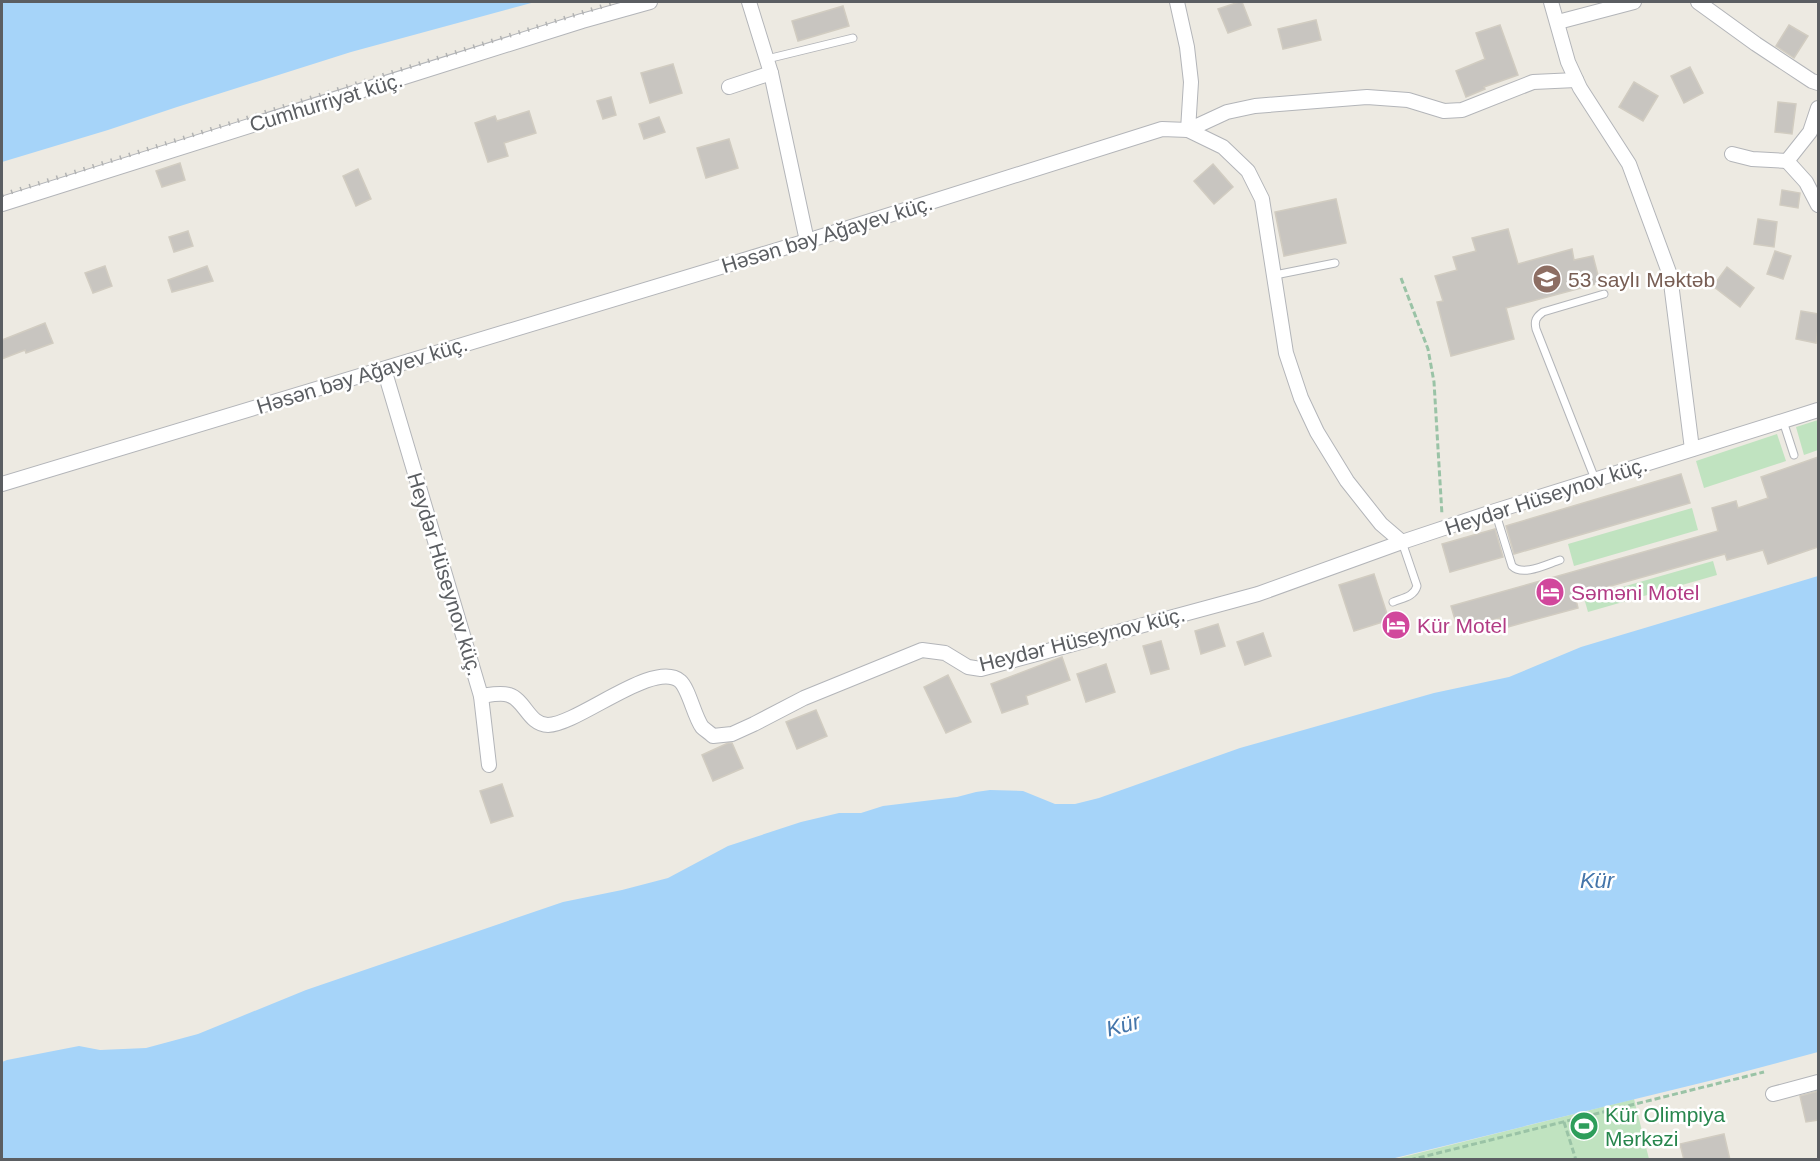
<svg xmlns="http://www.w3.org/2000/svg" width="1820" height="1161" font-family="Arial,sans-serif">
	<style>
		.green { fill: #c0e3c0 }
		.water { fill: #a6d4f9 }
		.building { fill: #c8c5c0; stroke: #d1ccc1; stroke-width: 1.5 }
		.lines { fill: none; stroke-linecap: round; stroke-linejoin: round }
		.lane-casing { stroke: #b3b5b9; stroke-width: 9 }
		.street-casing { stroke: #b3b5b9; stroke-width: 16 }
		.path { stroke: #9ac3a6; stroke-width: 3; stroke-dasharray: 6 3; stroke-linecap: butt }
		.lane { stroke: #fff; stroke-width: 7 }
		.street { stroke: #fff; stroke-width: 14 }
		.rail { stroke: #b1b2b2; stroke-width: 4.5; stroke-dasharray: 1.5 8; stroke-linecap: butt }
		.labels { text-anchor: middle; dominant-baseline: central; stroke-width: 5; stroke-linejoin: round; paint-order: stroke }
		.street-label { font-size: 21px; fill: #5b5e62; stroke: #fff }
		.education-label { font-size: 21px; fill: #785e54; stroke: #fff; text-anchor: start }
		.hotel-label { font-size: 21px; fill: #b23c85; stroke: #fff; text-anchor: start }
		.leisure-label { font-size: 21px; fill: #27864d; stroke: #fff; text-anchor: start }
		.water-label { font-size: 22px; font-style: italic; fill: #4475aa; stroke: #fff }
	</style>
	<rect width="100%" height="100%" fill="#edeae2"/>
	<g class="green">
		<polygon points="1818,420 1818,450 1804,455 1796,427"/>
		<polygon points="1777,434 1786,461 1704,488 1696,461"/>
		<polygon points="1692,508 1698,530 1574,566 1568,544"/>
		<polygon points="1713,561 1717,575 1588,612 1584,598"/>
		<polygon points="1634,1099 1649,1159 1391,1160"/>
	</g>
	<g class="water">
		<polygon points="2,2 535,2 351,52 177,107 108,130 2,162"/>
		<polygon points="1818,576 1818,1052 1713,1080 1391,1159 2,1159 2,1062 7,1060 79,1046 100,1050 146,1048 198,1034 306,990 563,902 622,890 668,878 728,846 801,822 839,813 861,813 883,806 957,797 976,792 990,790 1023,791 1055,804 1075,804 1099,798 1240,748 1434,693 1509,677 1581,647"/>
	</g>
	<g class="building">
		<polygon points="1239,2 1242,2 1251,25 1228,33 1218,9"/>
		<polygon points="843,6 849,26 798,41 792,21"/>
		<polygon points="1316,20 1321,40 1283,49 1278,29"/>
		<polygon points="1500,25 1518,75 1484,87 1485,89 1466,97 1456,71 1485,59 1476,33"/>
		<polygon points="1789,25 1808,36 1794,58 1776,46"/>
		<polygon points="673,64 682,93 650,103 641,73"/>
		<polygon points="1690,67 1703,93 1684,103 1671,76"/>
		<polygon points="1634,82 1658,96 1643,121 1619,107"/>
		<polygon points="611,97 616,115 603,119 597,101"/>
		<polygon points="1778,102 1796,104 1792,134 1775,132"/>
		<polygon points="529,111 536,133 504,143 508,156 488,162 475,123 495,116 497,121"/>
		<polygon points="659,117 665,132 644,139 639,124"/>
		<polygon points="729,139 738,168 706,178 697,148"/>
		<polygon points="180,163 185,180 162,187 156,171"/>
		<polygon points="1213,164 1233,187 1214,204 1194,181"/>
		<polygon points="358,169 371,199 356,206 343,176"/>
		<polygon points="1782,190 1800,193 1798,208 1780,205"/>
		<polygon points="1336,199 1346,243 1284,256 1275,212"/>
		<polygon points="1758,219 1777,222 1774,247 1754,244"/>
		<polygon points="1508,229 1518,264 1572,249 1574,260 1593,256 1600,283 1506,308 1514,339 1451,356 1437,302 1443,301 1435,276 1457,270 1453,257 1476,251 1472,238"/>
		<polygon points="188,231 193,246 174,252 169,237"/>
		<polygon points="1775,251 1791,256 1783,279 1767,274"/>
		<polygon points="105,266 112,286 93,293 85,273"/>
		<polygon points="207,266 213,281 172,292 168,280"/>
		<polygon points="1727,267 1754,288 1740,307 1713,286"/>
		<polygon points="1801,311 1818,314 1818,328 1816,343 1796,339"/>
		<polygon points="45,323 53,343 26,353 25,350 2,359 2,340"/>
		<polygon points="1818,457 1818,547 1768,564 1763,550 1727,560 1725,554 1575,596 1578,608 1504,628 1500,618 1458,630 1451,606 1718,531 1712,508 1736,501 1738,508 1768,498 1761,477"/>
		<polygon points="1681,474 1690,503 1514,554 1506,526 1509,525"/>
		<polygon points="1495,529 1503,557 1450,572 1442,544"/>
		<polygon points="1374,574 1389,620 1354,631 1339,585"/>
		<polygon points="1218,624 1225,646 1201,654 1195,631"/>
		<polygon points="1263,633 1271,656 1245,665 1237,642"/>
		<polygon points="1161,641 1169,669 1151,674 1143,646"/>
		<polygon points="1062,657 1070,680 1026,696 1028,704 1002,713 991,684"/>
		<polygon points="1106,664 1115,692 1086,702 1077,674"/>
		<polygon points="948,675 971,722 946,733 924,687"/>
		<polygon points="816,710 827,736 797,749 786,722"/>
		<polygon points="728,743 732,743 743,768 713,781 702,755"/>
		<polygon points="502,784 513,816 491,823 480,791"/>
		<polygon points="1818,1091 1818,1120 1806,1122 1800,1096"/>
		<polygon points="1724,1134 1730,1160 1684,1160 1680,1144"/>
	</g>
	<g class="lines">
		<g class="lane-casing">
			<g id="lane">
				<polyline points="767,59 853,38"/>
				<polyline points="1275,275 1335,263"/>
				<polyline points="1783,421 1794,455"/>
				<path d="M1595,479L1536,329C1534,321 1536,317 1543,312L1604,294"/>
				<path d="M1495,511L1512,566C1523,577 1547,564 1560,560"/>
				<path d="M1393,602C1402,598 1414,597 1417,586L1402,542"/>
			</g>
		</g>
		<g class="street-casing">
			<g id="street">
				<polyline points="749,2 771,73 807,241"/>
				<polyline points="1177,2 1187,47 1191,82 1188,130 1227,112 1255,106 1367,97 1408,100 1444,111 1462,110 1533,82 1576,80"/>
				<polyline points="1551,2 1568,62 1580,88 1629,164 1670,275 1692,449"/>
				<polyline points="1698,2 1756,44 1812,81 1818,83"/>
				<polyline points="1558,22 1634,2"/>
				<polyline points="729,87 771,73"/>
				<polyline points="1818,108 1810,132 1787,161 1806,182 1818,205"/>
				<polyline points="1732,154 1752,159 1787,161"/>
				<polyline points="2,204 582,21 650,2"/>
				<path d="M384,369L481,696C489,695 501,692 509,695C525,700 529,725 548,725C579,724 654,659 680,681C689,689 694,716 702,727C705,730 710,733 713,736L732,734L754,724L804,698L922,650L945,653L968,667L981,669L1258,594L1402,542L1495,511L1818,410"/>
				<polyline points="2,484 807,241 1162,129 1188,130 1223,147 1248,171 1262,199 1286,353 1301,398 1317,432 1347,481 1381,524 1402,542"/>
				<polyline points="481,696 489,765"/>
				<polyline points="1773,1094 1818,1082"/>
			</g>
		</g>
		<g class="path">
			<polyline points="1401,278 1428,349 1434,382 1442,515"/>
			<polyline points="1564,1122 1576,1160"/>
			<polyline points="1410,1160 1764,1072"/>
		</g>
		<use href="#lane" class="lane"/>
		<use href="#street" class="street"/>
		<polyline class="rail" points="2,195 616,2"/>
	</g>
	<defs>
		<g id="school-disc" transform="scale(1.5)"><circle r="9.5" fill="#8d6e63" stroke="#fff"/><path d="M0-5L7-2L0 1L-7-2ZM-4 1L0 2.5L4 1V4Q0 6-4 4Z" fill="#fff"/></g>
		<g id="hotel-disc" transform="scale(1.5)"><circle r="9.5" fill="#d1479c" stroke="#fff"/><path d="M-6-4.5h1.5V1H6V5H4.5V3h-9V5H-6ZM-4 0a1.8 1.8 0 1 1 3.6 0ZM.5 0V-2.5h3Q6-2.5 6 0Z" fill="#fff"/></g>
		<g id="stadium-disc" transform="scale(1.5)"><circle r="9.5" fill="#2e9e5b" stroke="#fff"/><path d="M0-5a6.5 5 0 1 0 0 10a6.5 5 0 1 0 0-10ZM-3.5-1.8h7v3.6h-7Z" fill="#fff"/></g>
	</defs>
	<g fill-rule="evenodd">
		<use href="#school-disc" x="1547" y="279"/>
		<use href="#hotel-disc" x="1550" y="592"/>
		<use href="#hotel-disc" x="1396" y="625"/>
		<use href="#stadium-disc" x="1584" y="1126"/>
	</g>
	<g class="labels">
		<g class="street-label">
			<text transform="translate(326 102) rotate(-17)">Cumhurriyət küç.</text>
			<text transform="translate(827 234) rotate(-17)">Həsən bəy Ağayev küç.</text>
			<text transform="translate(362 375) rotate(-17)">Həsən bəy Ağayev küç.</text>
			<text transform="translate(1546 496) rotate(-18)">Heydər Hüseynov küç.</text>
			<text transform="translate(445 574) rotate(73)">Heydər Hüseynov küç.</text>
			<text transform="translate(1082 639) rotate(-14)">Heydər Hüseynov küç.</text>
		</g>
		<g class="education-label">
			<text x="1568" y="279">53 saylı Məktəb</text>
		</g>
		<g class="hotel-label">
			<text x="1571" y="592">Səməni Motel</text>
			<text x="1417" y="625">Kür Motel</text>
		</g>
		<g class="leisure-label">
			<text x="1605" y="1114">Kür Olimpiya<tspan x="1605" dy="24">Mərkəzi</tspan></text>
		</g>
		<g class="water-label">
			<text x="1597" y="880">Kür</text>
			<text transform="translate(1123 1025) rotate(-15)">Kür</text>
		</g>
	</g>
	<rect width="1820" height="1161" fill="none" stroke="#5b5e62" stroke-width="6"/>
</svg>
